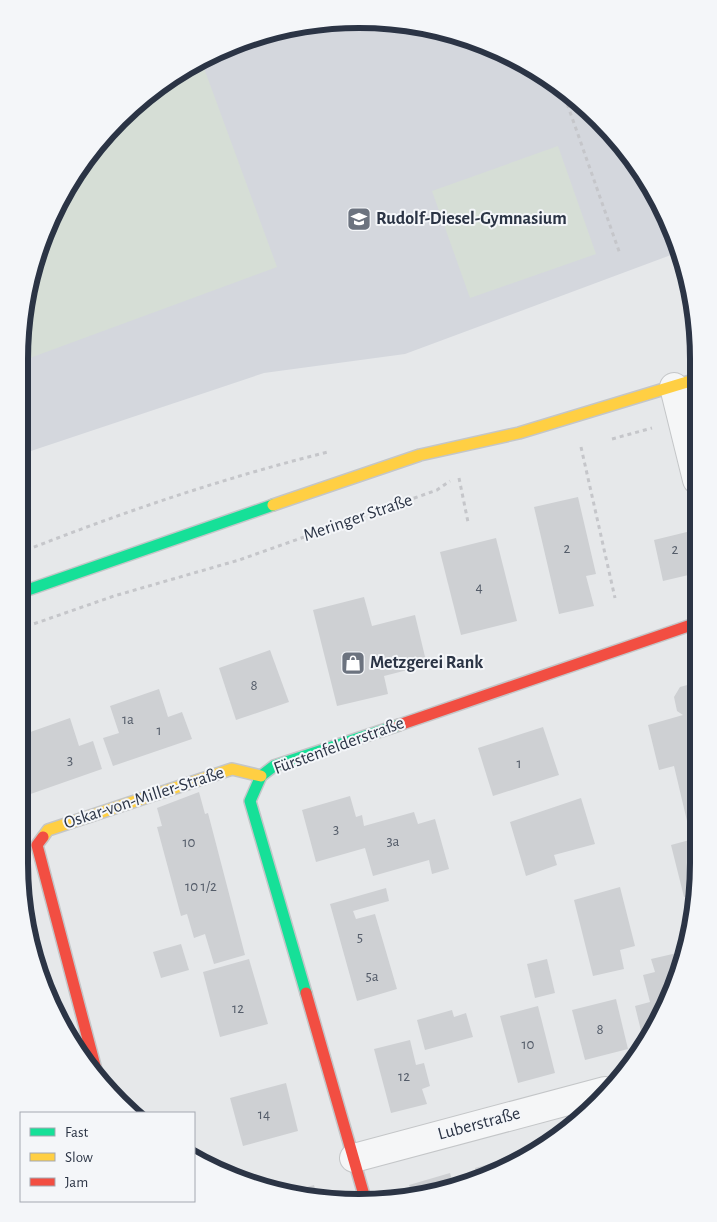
<svg xmlns="http://www.w3.org/2000/svg" width="717" height="1222" font-family="'Alegreya Sans',sans-serif">
	<style>
		.built { fill: #d4d7dd }
		.green { fill: #d6ded6 }
		.building { fill: #ced0d3 }
		.lines { fill: none; stroke-linecap: round; stroke-linejoin: round }
		.street-casing { stroke: #c4c6c8; stroke-width: 30 }
		.fast-casing { stroke: #c4c6c8; stroke-width: 14 }
		.slow-casing { stroke: #c4c6c8; stroke-width: 14 }
		.jam-casing { stroke: #c4c6c8; stroke-width: 14 }
		.path { stroke: #c5c6ca; stroke-width: 3; stroke-dasharray: 4 4; stroke-linecap: butt }
		.street { stroke: #f5f6f7; stroke-width: 28 }
		.fast { stroke: #16e098; stroke-width: 11 }
		.slow { stroke: #ffcf43; stroke-width: 11 }
		.jam { stroke: #f24e42; stroke-width: 11 }
		.labels { text-anchor: middle; dominant-baseline: central; stroke-width: 4; stroke-linejoin: round; paint-order: stroke }
		.number-label { font-size: 15px; fill: #545c69 }
		.poi-label { font-size: 18px; font-weight: bold; fill: #2b3445; stroke: #f4f6f9; text-anchor: start }
		.street-label { font-size: 18px; fill: #2b3445; stroke: #f4f6f9 }
		.rim { fill: none; stroke: #2b3445; stroke-width: 6 }
	</style>
	<rect width="100%" height="100%" fill="#e6e8ea"/>
	<polygon class="built" points="359,19 425,25 489,45 547,76 614,134 653,189 679,252 405,354 264,373 19,455 20,336 37,249 76,170 118,118 170,76 229,45 292,25"/>
	<g class="green">
		<path d="M201,60L277,267L19,362C20,235 89,119 201,60Z"/>
		<polygon points="558,146 596,254 470,298 432,191"/>
	</g>
	<g class="building">
		<polygon points="578,497 596,574 586,576 594,606 559,614 534,507"/>
		<polygon points="691,531 697,557 697,573 663,581 654,540"/>
		<polygon points="496,538 517,621 461,635 440,552"/>
		<polygon points="364,597 372,626 415,615 427,665 384,676 388,694 337,706 313,610"/>
		<polygon points="270,650 289,702 236,720 219,668"/>
		<polygon points="697,673 697,739 690,741 695,760 697,760 697,818 687,821 674,766 659,770 648,725 683,715 677,711 674,697 680,687 691,684 689,675"/>
		<polygon points="159,689 168,717 182,712 192,739 113,766 103,738 119,733 110,706"/>
		<polygon points="70,718 79,746 93,741 102,769 22,797 19,786 19,767 28,764 19,736"/>
		<polygon points="543,727 559,775 493,796 478,748"/>
		<polygon points="199,792 205,814 208,813 245,955 214,964 205,934 194,938 187,914 181,916 157,827 162,826 157,808"/>
		<polygon points="350,796 356,817 362,815 364,826 414,812 418,824 435,819 449,869 432,874 429,860 373,876 365,848 316,862 302,810"/>
		<polygon points="581,798 595,844 554,855 557,865 526,876 510,822"/>
		<polygon points="697,838 696,895 684,897 671,845"/>
		<polygon points="620,887 635,946 620,950 624,969 593,976 574,900"/>
		<polygon points="386,888 389,901 353,911 356,919 375,914 397,989 357,1001 330,904"/>
		<polygon points="30,929 40,964 42,983 37,972"/>
		<polygon points="181,944 189,970 161,978 153,952"/>
		<polygon points="677,953 680,966 682,965 680,973 648,1038 643,1039 635,1006 650,1002 643,975 655,972 651,959"/>
		<polygon points="249,959 268,1024 220,1037 203,972"/>
		<polygon points="547,959 555,993 535,998 527,964"/>
		<polygon points="616,999 628,1049 585,1060 572,1010"/>
		<polygon points="538,1006 555,1073 518,1083 500,1016"/>
		<polygon points="452,1010 454,1017 466,1013 473,1037 425,1050 417,1020"/>
		<polygon points="410,1040 416,1065 424,1063 430,1086 422,1089 427,1104 391,1113 374,1049"/>
		<polygon points="286,1083 298,1131 243,1146 230,1098"/>
		<polygon points="514,1157 515,1160 478,1180 475,1168"/>
		<polygon points="450,1173 454,1187 412,1194 409,1185"/>
		<polygon points="314,1185 317,1196 288,1192"/>
	</g>
	<g class="lines">
		<g class="street-casing">
			<g id="street">
				<polyline points="674,387 697,480"/>
				<polyline points="354,1158 605,1091"/>
			</g>
		</g>
		<g class="fast-casing">
			<g id="fast">
				<polyline points="19,593 273,505"/>
				<polyline points="306,993 250,801 261,776 274,766 399,725"/>
			</g>
		</g>
		<g class="slow-casing">
			<g id="slow">
				<polyline points="273,505 420,455 519,433 697,379"/>
				<polyline points="43,837 48,830 232,769 261,776"/>
			</g>
		</g>
		<g class="jam-casing">
			<g id="jam">
				<polyline points="399,725 697,623"/>
				<polyline points="43,837 37,845 99,1081"/>
				<polyline points="306,993 366,1202"/>
			</g>
		</g>
		<g class="path">
			<polyline points="562,89 620,254"/>
			<polyline points="612,439 652,428"/>
			<polyline points="581,447 615,598"/>
			<polyline points="459,478 468,522"/>
			<path d="M19,553C120,513 223,478 328,452"/>
			<polyline points="19,629 114,596 239,560 437,490 450,481"/>
		</g>
		<use href="#street" class="street"/>
		<use href="#fast" class="fast"/>
		<use href="#slow" class="slow"/>
		<use href="#jam" class="jam"/>
	</g>
	<defs>
		<g id="school-square" transform="scale(1.25)"><rect x="-9" y="-9" width="18" height="18" rx="4" fill="#6c737f" stroke="#f4f6f9"/><path d="M0-5L7-2L0 1L-7-2ZM-4 1L0 2.5L4 1V4Q0 6-4 4Z" fill="#fff"/></g>
		<g id="shop-square" transform="scale(1.25)"><rect x="-9" y="-9" width="18" height="18" rx="4" fill="#6c737f" stroke="#f4f6f9"/><path d="M-5-2.5h2.3a2.7 3.5 0 0 1 5.4 0H5L5.5 6h-11ZM-1.5-2.5h3a1.5 2.3 0 0 0-3 0Z" fill="#fff"/></g>
	</defs>
	<g fill-rule="evenodd">
		<use href="#school-square" x="359" y="219"/>
		<use href="#shop-square" x="353" y="663"/>
	</g>
	<g class="labels">
		<g class="number-label">
			<text x="567" y="548">2</text>
			<text x="675" y="549">2</text>
			<text x="479" y="587">4</text>
			<text x="254" y="685">8</text>
			<text x="128" y="719">1a</text>
			<text x="159" y="730">1</text>
			<text x="70" y="760">3</text>
			<text x="519" y="763">1</text>
			<text x="336" y="829">3</text>
			<text x="393" y="841">3a</text>
			<text x="189" y="842">10</text>
			<text x="201" y="886">10 1/2</text>
			<text x="360" y="937">5</text>
			<text x="372" y="976">5a</text>
			<text x="238" y="1008">12</text>
			<text x="600" y="1029">8</text>
			<text x="528" y="1044">10</text>
			<text x="404" y="1076">12</text>
			<text x="264" y="1114">14</text>
		</g>
		<g class="poi-label">
			<text x="376" y="219">Rudolf-Diesel-Gymnasium</text>
			<text x="370" y="663">Metzgerei Rank</text>
		</g>
		<g class="street-label">
			<text transform="translate(358 518) rotate(-19)">Meringer Straße</text>
			<text transform="translate(339 746) rotate(-20)">Fürstenfelderstraße</text>
			<text transform="translate(144 798) rotate(-18)">Oskar-von-Miller-Straße</text>
			<text transform="translate(479 1124) rotate(-15)">Luberstraße</text>
		</g>
	</g>
	<path d="M0 0H717V1222H0ZM359 28H359A331 331 0 0 1 690 359V863A331 331 0 0 1 359 1194H359A331 331 0 0 1 28 863V359A331 331 0 0 1 359 28Z" fill="#f4f6f9" fill-rule="evenodd"/>
	<path class="rim" d="M359 28H359A331 331 0 0 1 690 359V863A331 331 0 0 1 359 1194H359A331 331 0 0 1 28 863V359A331 331 0 0 1 359 28Z"/>
	<rect x="20" y="1112" width="175" height="90" fill="#f4f6f9" stroke="#a4a8b1"/>
	<rect x="30" y="1128" width="25" height="8" fill="#16e098" stroke="#a4a8b1"/>
	<text x="65" y="1137" font-size="15" fill="#2b3445">Fast</text>
	<rect x="30" y="1153" width="25" height="8" fill="#ffcf43" stroke="#a4a8b1"/>
	<text x="65" y="1162" font-size="15" fill="#2b3445">Slow</text>
	<rect x="30" y="1178" width="25" height="8" fill="#f24e42" stroke="#a4a8b1"/>
	<text x="65" y="1187" font-size="15" fill="#2b3445">Jam</text>
</svg>
